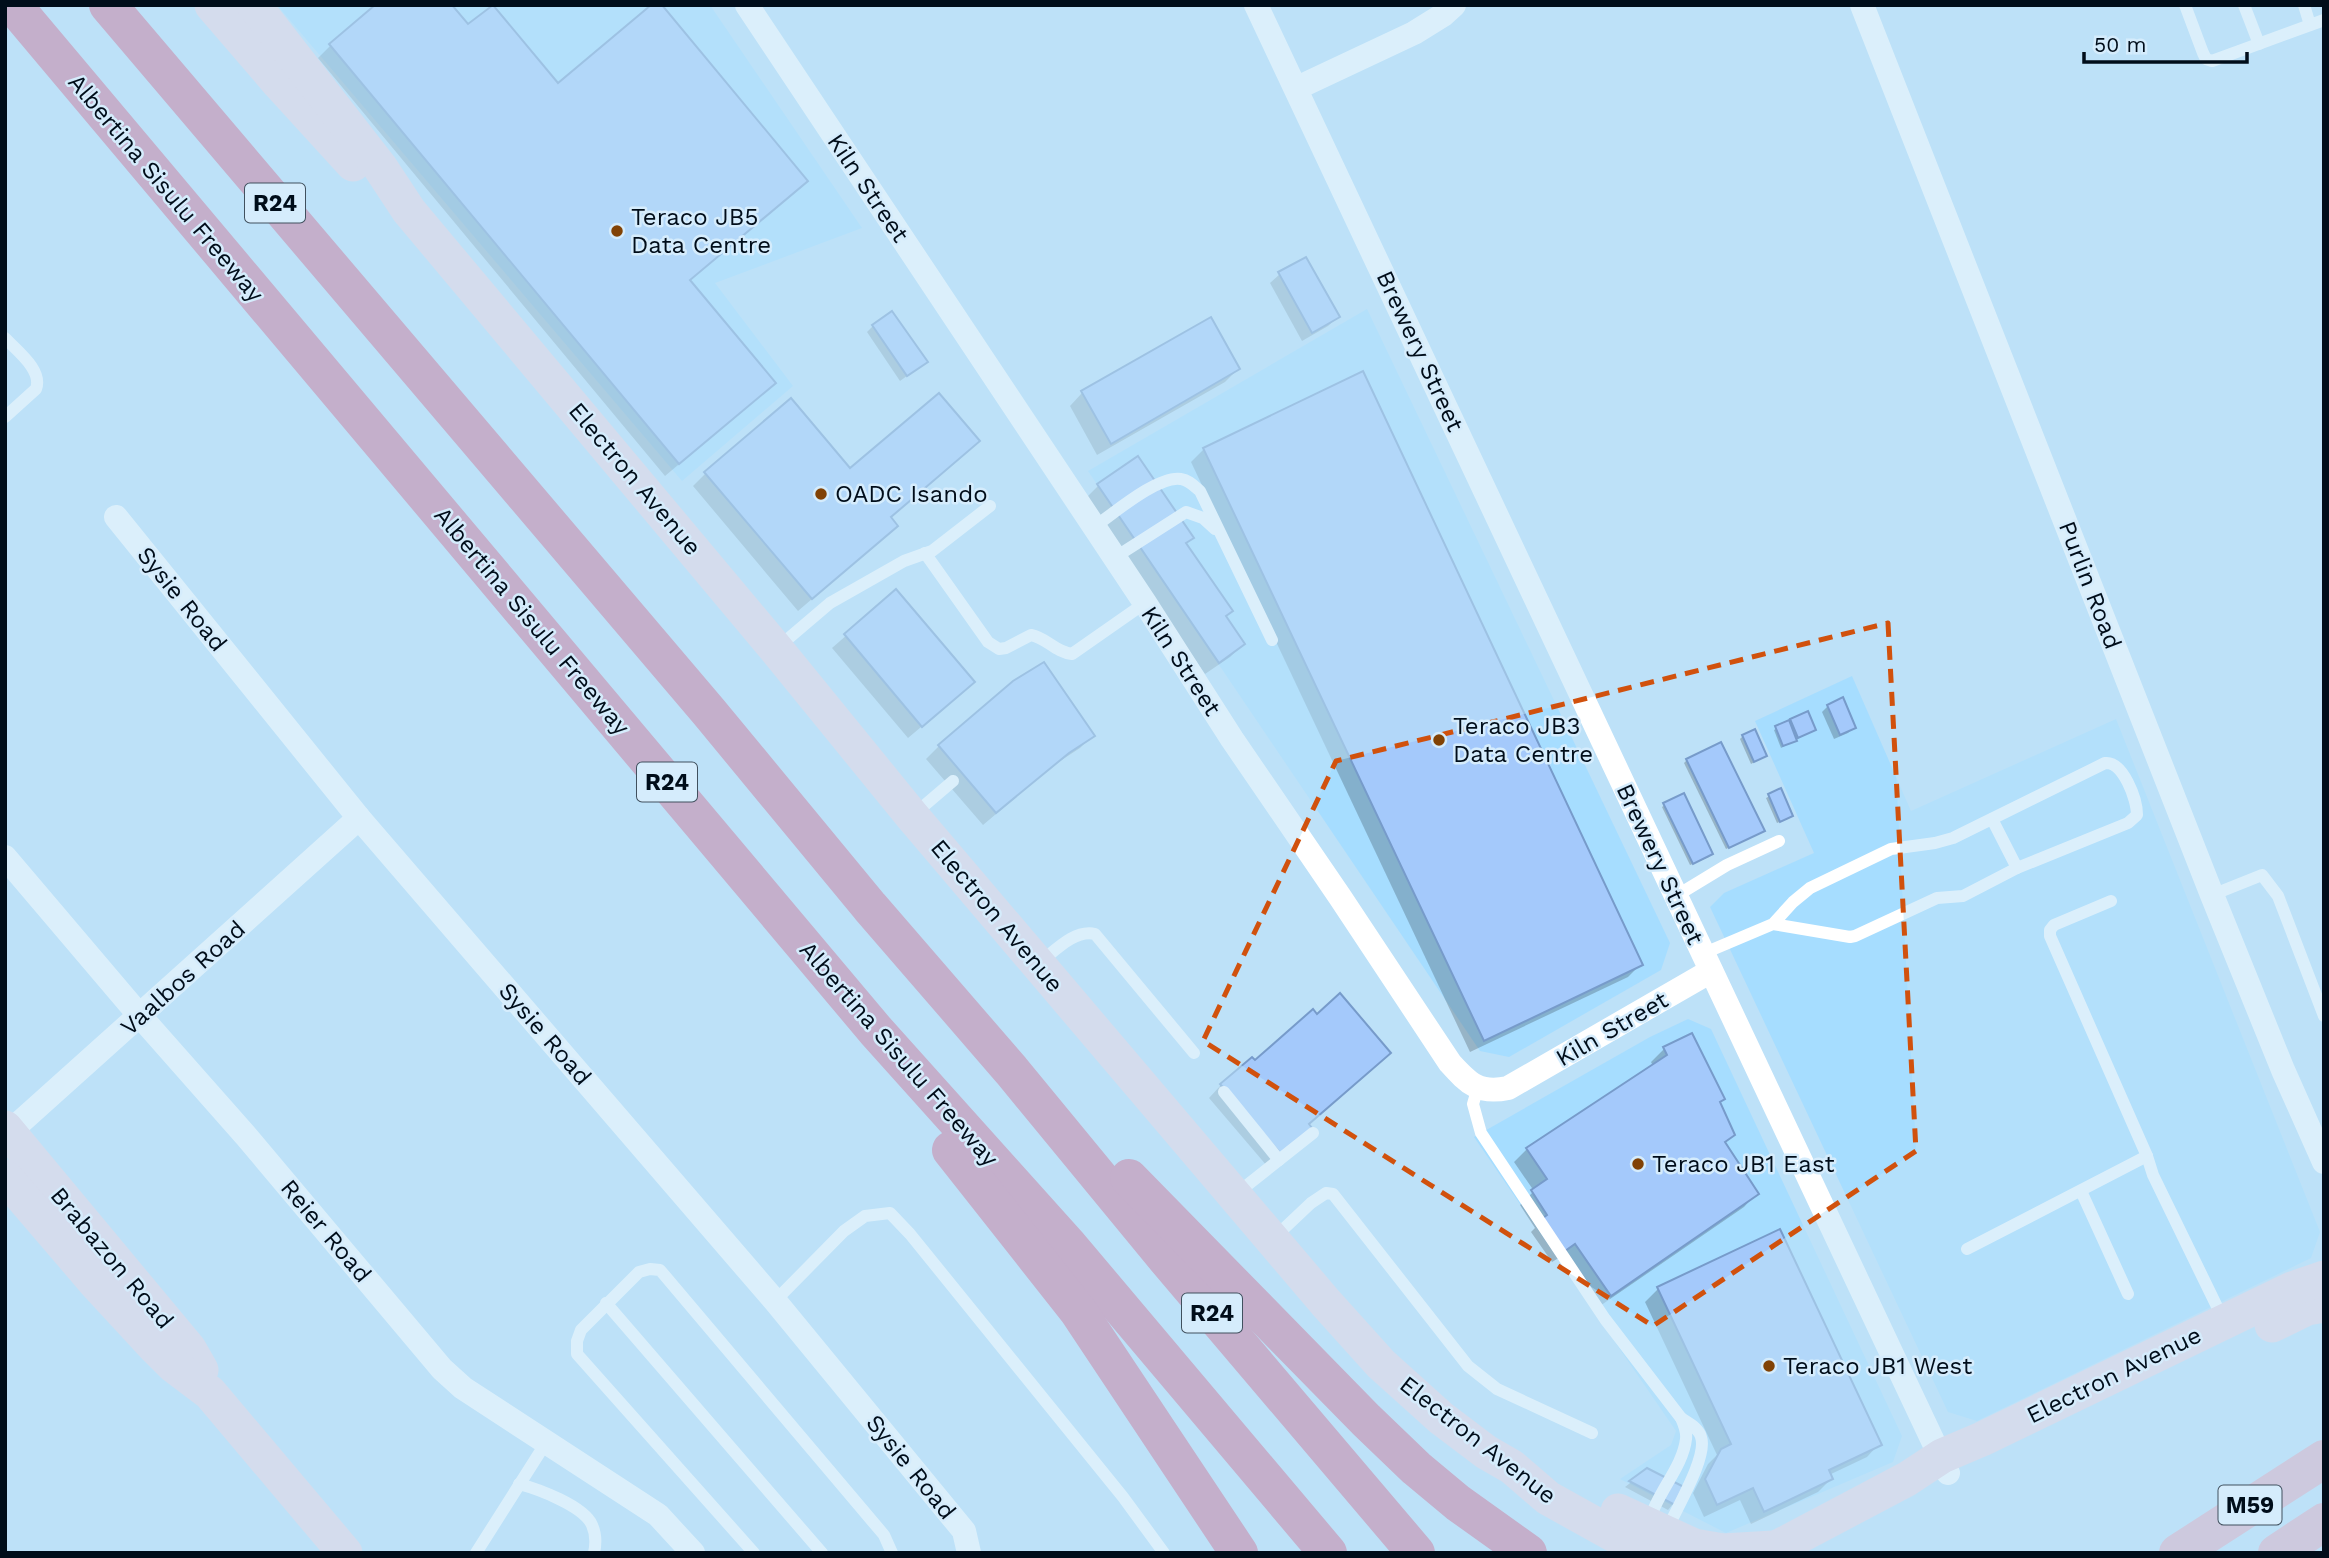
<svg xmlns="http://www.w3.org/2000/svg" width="2329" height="1558" font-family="'Work Sans',sans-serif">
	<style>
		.built { fill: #a6ddff }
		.shadow { fill: #0003 }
		.building { fill: #a4c9fb; stroke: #779bca; stroke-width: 2 }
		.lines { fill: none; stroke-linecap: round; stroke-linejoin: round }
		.lane { stroke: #fff; stroke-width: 12 }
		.street { stroke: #fff; stroke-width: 24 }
		.secondary { stroke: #f0d4df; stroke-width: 35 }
		.primary { stroke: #e0aabf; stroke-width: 38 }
		.highway { stroke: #cc7195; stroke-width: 38 }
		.marked { fill: none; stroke: #d1510d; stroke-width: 5; stroke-dasharray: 14 9; stroke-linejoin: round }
		.poi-dot { fill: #814205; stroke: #d5ecfc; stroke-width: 2.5 }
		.labels { text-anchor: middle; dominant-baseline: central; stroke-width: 5; stroke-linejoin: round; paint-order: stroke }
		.shield { fill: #d5ecfc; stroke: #40505e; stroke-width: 2 }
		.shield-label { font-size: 23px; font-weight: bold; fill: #000d1a }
		.street-label { font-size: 24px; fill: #000d1a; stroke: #d5ecfc }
		.poi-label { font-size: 24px; fill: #000d1a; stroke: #d5ecfc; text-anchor: start }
	</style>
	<rect width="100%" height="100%" fill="#bde1f8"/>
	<g class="built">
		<polygon points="277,5 710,5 862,228 715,283 793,386 682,481"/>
		<polygon points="1367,309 1670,943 1661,970 1509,1057 1480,1051 1088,471"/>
		<polygon points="1852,676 1911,811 2116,719 2320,1232 2311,1258 1977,1421 1948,1412 1710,907 1724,893 1814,853 1755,721"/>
		<polygon points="1688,1019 1711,1029 1902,1436 1893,1462 1726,1533 1620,1479 1671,1445 1676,1431 1474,1137 1650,1037"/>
	</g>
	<g class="shadow">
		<polygon points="468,27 558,85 805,181 689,281 760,396 665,476 318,58 331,45"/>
		<polygon points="1280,274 1338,317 1328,326 1302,341 1270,283"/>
		<polygon points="873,326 926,362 900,381 867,332"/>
		<polygon points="1238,369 1225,382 1097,455 1070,406 1082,393"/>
		<polygon points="978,441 889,518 883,538 798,611 693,486 706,473 850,471"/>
		<polygon points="1204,449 1641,964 1628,977 1470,1052 1191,462"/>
		<polygon points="1099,485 1192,538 1185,544 1224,617 1243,644 1230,657 1205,674 1086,498"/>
		<polygon points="896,592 959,695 908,738 832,648"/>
		<polygon points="1828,706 1854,727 1848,733 1834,739 1822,712"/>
		<polygon points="1791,721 1814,730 1781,748 1774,730"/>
		<polygon points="1093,735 1080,748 1054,765 983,825 926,759 939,746"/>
		<polygon points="1743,736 1765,756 1751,764 1740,739"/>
		<polygon points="1687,760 1760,833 1726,849 1684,763"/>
		<polygon points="1780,791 1789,818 1777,823 1766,798"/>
		<polygon points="1665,805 1711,854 1709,857 1690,865 1662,807"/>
		<polygon points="1664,1049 1723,1099 1719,1104 1733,1135 1724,1144 1756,1194 1744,1207 1597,1308 1562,1256 1552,1262 1531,1232 1535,1228 1520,1205 1534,1191 1514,1162 1527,1149 1653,1066 1651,1062"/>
		<polygon points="1221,1085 1307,1125 1267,1166 1209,1098"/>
		<polygon points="1658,1289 1879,1444 1867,1457 1829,1475 1831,1479 1818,1492 1751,1524 1740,1500 1704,1517 1693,1493 1708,1464 1717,1455 1645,1302"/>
		<polygon points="1647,1470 1673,1504 1668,1510 1625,1487"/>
	</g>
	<g class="building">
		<polygon points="375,5 452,5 468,24 493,5 558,83 651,5 662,5 808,181 690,280 776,383 679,464 329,44"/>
		<polygon points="1306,257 1340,317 1312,333 1278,272"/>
		<polygon points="892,311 928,362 907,376 872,325"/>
		<polygon points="1211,317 1240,369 1111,444 1081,391"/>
		<polygon points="1363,371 1643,965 1484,1041 1203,448"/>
		<polygon points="939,393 980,441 891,517 898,526 812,599 704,472 791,398 850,468"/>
		<polygon points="1138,456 1194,538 1186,543 1233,611 1226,616 1245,644 1219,663 1097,484"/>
		<polygon points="896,589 975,682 922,727 844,634"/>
		<polygon points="1044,662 1095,736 1069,753 996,813 938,745 1013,681"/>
		<polygon points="1843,697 1856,728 1840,735 1827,705"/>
		<polygon points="1808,711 1816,730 1798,738 1790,719"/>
		<polygon points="1789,720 1797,741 1783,746 1775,726"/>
		<polygon points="1755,729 1767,756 1754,762 1742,735"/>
		<polygon points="1721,742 1765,831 1729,848 1686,759"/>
		<polygon points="1781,788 1793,816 1780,822 1768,794"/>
		<polygon points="1684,793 1713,854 1693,864 1663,803"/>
		<polygon points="1340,993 1391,1053 1309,1124 1312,1128 1281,1154 1220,1084 1252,1057 1255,1060 1313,1009 1317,1014"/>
		<polygon points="1692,1033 1725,1099 1720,1102 1735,1135 1725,1142 1759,1194 1611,1296 1575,1244 1565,1251 1543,1218 1547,1215 1531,1190 1547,1179 1526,1148 1667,1055 1663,1047"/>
		<polygon points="1780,1229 1882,1445 1829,1470 1833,1479 1764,1512 1753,1488 1717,1505 1705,1479 1721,1449 1731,1444 1657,1287"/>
		<polygon points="1647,1468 1684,1487 1675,1505 1629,1481"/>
	</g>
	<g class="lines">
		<g class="lane">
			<polyline points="2185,5 2203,53 2206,59 2212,61 2324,20"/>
			<polyline points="2244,5 2259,44"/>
			<polyline points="2304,5 2310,25"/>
			<path d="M5,338C17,351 43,370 36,389L5,417"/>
			<path d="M1094,527C1113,514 1158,475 1181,479C1189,480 1194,486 1200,491L1272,640"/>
			<path d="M925,553L988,642L999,649L1006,648L1031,635C1047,638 1055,652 1072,654L1145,603"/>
			<polyline points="1114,558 1186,512 1203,518 1215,529"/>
			<polyline points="776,649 830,603 904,561 932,551 990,506"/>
			<polyline points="912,816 953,781"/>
			<polyline points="1992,819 2017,868"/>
			<polyline points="2212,895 2262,875 2278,896 2324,1016"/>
			<polyline points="1676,896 1727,865 1779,841"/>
			<polyline points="2111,901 2054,925 2050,930 2050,936 2147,1156 2153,1175 2224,1321"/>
			<path d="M1702,954L1773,924L1850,937L1855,936L1937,898L1963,896L2017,868L2128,823L2137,815C2137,799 2123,761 2105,763L1953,838L1935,843L1891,849L1810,888L1793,902L1773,924"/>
			<path d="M1038,964C1054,952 1074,929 1095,934L1194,1053"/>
			<path d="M1478,1087L1473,1104L1481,1133L1605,1319L1681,1418C1684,1425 1687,1431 1686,1439C1683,1467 1656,1494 1649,1522"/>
			<polyline points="1224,1092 1279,1160"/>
			<polyline points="2081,1191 2128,1294"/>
			<polyline points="1236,1194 1313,1133"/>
			<polyline points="1275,1237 1311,1203 1326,1193 1333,1194 1468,1366 1497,1389 1592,1433"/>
			<polyline points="1967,1249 2147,1156"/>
			<polyline points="775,1301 844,1231 865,1216 890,1213 910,1234 1123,1497 1164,1553"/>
			<polyline points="606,1303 822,1553"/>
			<path d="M519,1484C538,1489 584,1506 592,1525C596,1534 596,1544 594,1553"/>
			<path d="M1667,1530C1676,1509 1708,1457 1701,1437C1699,1428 1688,1423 1681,1418"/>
			<polyline points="476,1553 547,1441"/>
			<polyline points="754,1553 577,1354 577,1341 581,1330 639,1272 650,1269 660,1270 884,1535 892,1553"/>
		</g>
		<g class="street">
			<path d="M747,5L1145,603L1232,739L1340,897L1450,1063C1469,1084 1479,1094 1508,1088L1711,971"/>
			<polyline points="1256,5 1948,1473"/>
			<polyline points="1862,5 2212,895 2283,1070 2324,1162"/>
			<polyline points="1297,88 1414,33 1443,15 1454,5"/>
			<polyline points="116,517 359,818 775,1301 964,1531 969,1553"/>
			<polyline points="5,857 140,1016 246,1136 442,1369 463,1388 658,1515 693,1553"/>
			<polyline points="5,1136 359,818"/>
		</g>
		<g class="secondary">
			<polyline points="212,5 279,83 353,164"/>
			<polyline points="254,5 380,167 409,211 776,649 912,816 1326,1303 1381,1364 1441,1418 1486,1452 1512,1467 1548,1498 1647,1553"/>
			<polyline points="5,1128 189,1349 201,1370"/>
			<polyline points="5,1177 95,1282 156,1348 173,1365 210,1393 345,1553"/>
			<polyline points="2272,1325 2307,1308 2324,1305"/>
			<polyline points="1618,1511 1694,1546 1723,1551 1774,1548"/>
			<polyline points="1767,1553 1907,1479 1942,1456 1982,1439 2292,1289 2324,1278"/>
		</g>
		<g class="primary">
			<polyline points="2178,1553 2324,1459"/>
			<polyline points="2277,1553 2324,1522"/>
		</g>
		<g class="highway">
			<polyline points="13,5 876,1031 1069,1246 1328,1553"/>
			<polyline points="108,5 709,712 870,907 1011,1070 1169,1262 1416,1553"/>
			<polyline points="951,1150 1078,1311 1239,1553"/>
			<polyline points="1129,1178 1366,1420 1416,1468 1458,1503 1528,1553"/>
		</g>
	</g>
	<path d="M0 0H2329V1558H0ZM1888,623L1916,1151L1653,1326L1203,1041L1336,761Z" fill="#bde1f8" fill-opacity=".55" fill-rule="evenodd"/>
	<path class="marked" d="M1888,623L1916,1151L1653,1326L1203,1041L1336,761Z"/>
	<g class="poi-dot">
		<circle cx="617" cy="231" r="7"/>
		<circle cx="821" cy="494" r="7"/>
		<circle cx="1439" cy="740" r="7"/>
		<circle cx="1638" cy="1164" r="7"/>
		<circle cx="1769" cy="1366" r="7"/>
	</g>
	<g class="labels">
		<g class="shield">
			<rect x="245" y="183.5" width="60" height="39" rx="5"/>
			<rect x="637" y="762.5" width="60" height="39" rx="5"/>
			<rect x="1182" y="1293.5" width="60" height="39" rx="5"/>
			<rect x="2218.5" y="1485.5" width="63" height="39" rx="5"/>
		</g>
		<g class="shield-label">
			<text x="275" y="203">R24</text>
			<text x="667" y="782">R24</text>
			<text x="1212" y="1313">R24</text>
			<text x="2250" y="1505">M59</text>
		</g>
		<g class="street-label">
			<text transform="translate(166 188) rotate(50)">Albertina Sisulu Freeway</text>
			<text transform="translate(868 188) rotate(56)">Kiln Street</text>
			<text transform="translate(1420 351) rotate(65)">Brewery Street</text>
			<text transform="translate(635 479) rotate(50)">Electron Avenue</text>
			<text transform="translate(2090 585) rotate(69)">Purlin Road</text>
			<text transform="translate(182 599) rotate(51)">Sysie Road</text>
			<text transform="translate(532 621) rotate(50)">Albertina Sisulu Freeway</text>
			<text transform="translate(1181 661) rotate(57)">Kiln Street</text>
			<text transform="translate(1660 864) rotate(65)">Brewery Street</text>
			<text transform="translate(997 916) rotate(50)">Electron Avenue</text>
			<text transform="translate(183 978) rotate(-42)">Vaalbos Road</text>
			<text transform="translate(1612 1029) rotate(-30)">Kiln Street</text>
			<text transform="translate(545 1034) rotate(49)">Sysie Road</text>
			<text transform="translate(899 1054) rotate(49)">Albertina Sisulu Freeway</text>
			<text transform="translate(326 1231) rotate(50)">Reier Road</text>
			<text transform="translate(112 1258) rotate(50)">Brabazon Road</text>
			<text transform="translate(2114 1375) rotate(-26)">Electron Avenue</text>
			<text transform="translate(1478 1440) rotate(38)">Electron Avenue</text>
			<text transform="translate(911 1467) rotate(51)">Sysie Road</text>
		</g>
		<g class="poi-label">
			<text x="631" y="217">Teraco JB5<tspan x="631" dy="28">Data Centre</tspan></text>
			<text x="835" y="494">OADC Isando</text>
			<text x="1453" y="726">Teraco JB3<tspan x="1453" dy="28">Data Centre</tspan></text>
			<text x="1652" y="1164">Teraco JB1 East</text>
			<text x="1783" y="1366">Teraco JB1 West</text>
		</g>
	</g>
	<rect width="2329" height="1558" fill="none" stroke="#000d1a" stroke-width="14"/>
	<path d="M2084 52v10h163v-10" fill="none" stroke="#000d1a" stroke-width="3.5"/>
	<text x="2094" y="52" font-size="21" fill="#000d1a" stroke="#d5ecfc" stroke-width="5" paint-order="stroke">50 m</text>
</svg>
